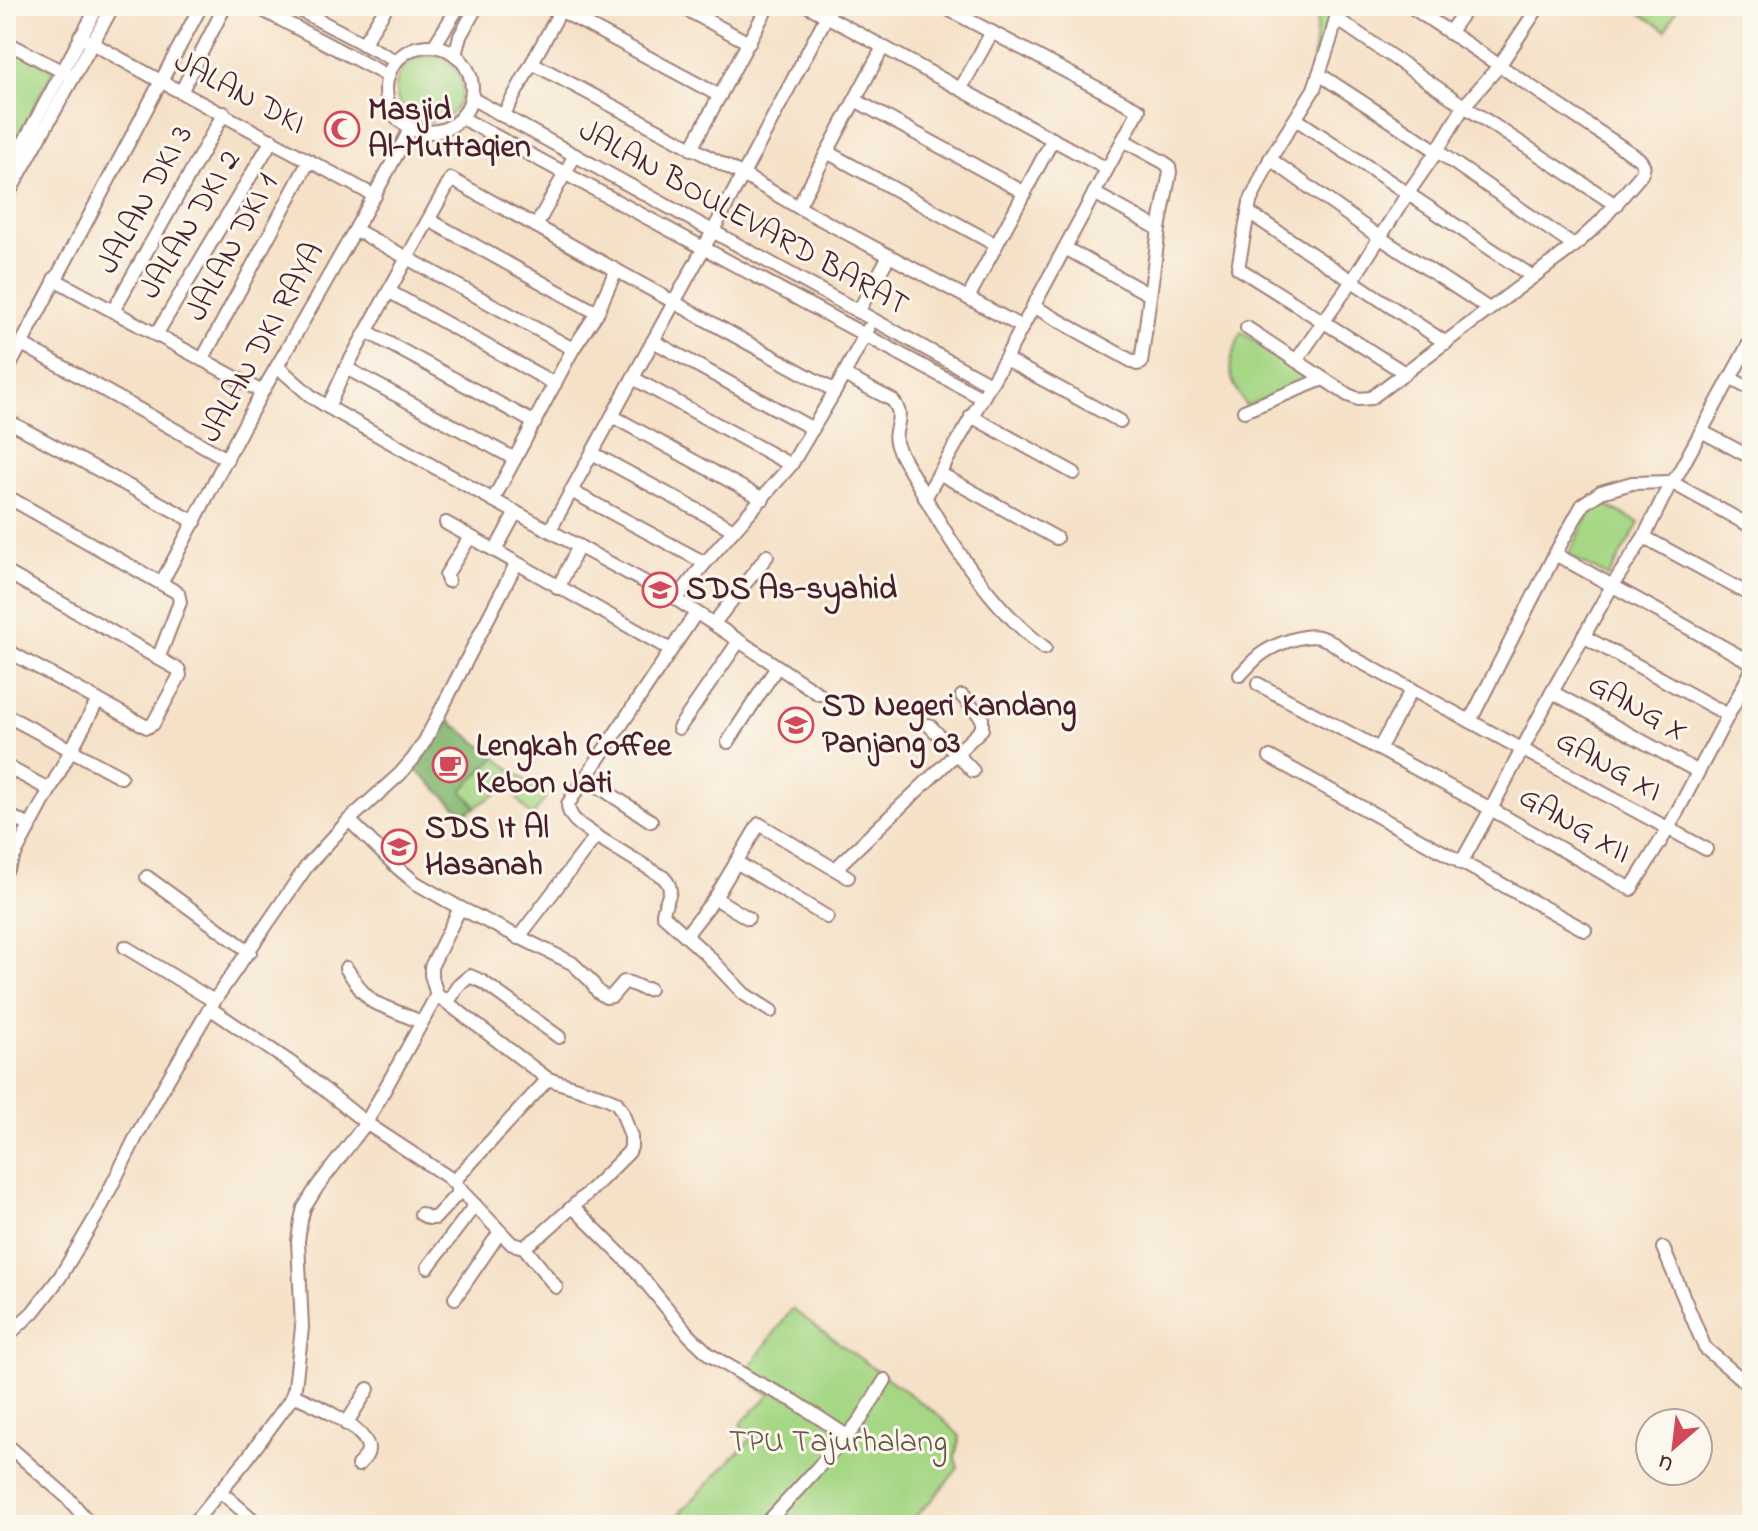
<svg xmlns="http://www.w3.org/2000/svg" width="1758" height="1531" font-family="'Indie Flower',sans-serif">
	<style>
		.green { fill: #a6d785; stroke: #787b58; stroke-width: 2 }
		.forest { fill: #84b872; stroke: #676c4e; stroke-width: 2 }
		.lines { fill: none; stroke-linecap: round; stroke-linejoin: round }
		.minor-casing { stroke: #a08079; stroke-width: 16 }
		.minor { stroke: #fff; stroke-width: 12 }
		.labels { text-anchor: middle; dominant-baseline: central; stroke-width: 6; stroke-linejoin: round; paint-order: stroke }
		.street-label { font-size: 32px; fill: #4a1f2b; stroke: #fbf7ec }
		.poi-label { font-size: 32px; font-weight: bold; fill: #4a1f2b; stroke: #fbf7ec; text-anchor: start }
		.park-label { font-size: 32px; fill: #665646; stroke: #fbf7ec }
	</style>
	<rect width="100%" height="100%" fill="#fbf7ec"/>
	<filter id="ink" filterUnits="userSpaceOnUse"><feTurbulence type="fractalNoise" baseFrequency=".0125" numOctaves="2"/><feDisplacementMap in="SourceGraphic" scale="16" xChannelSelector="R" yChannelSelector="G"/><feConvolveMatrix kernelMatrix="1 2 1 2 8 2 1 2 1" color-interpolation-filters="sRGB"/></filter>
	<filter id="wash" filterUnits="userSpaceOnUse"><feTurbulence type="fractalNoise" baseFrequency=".006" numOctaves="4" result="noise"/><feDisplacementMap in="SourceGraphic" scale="32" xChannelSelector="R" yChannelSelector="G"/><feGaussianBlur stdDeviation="1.8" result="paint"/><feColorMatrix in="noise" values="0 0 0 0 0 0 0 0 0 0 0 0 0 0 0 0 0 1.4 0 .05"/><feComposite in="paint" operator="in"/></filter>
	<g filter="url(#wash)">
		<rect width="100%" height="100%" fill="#f5e1c7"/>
		<g class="green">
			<polygon points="1320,6 1330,6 1329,10 1332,24 1311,79 1318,13"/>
			<polygon points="1629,6 1678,6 1666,30"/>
			<polygon points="6,45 54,70 15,141 6,136"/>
			<circle cx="429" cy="89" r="33"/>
			<path d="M1241,332L1312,380L1246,406C1225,371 1227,369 1241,332Z"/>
			<polygon points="1597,500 1639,523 1608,577 1568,555"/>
			<polygon points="443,716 546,797 532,817 508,787 464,814"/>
			<polygon points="792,1309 938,1415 960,1436 955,1457 958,1468 933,1499 906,1525 668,1525 751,1439 740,1424 770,1395 742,1377"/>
		</g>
		<polygon class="forest" points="443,716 496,757 462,790 476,807 464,814 411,765"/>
	</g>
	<g filter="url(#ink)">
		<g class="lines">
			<g class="minor-casing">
				<g id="minor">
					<polyline points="255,6 388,76"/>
					<polyline points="292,6 396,61"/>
					<polyline points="680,6 749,43"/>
					<polyline points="808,6 1107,169"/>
					<polyline points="1339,6 1331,38 1314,89 1270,159 1250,202 1238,268 1405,373"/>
					<polyline points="560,10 720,96"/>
					<polyline points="1337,19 1464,106 1616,205"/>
					<polyline points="1449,33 1468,6"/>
					<path d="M80,36C177,92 277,143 375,196"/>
					<polyline points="6,42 67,74"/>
					<polyline points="363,44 387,6"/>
					<polyline points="434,46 459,6"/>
					<circle cx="429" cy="89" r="43"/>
					<polyline points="455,55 460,36 477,6"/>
					<polyline points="532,63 743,175 798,207 1022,327"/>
					<polyline points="1319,74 1437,151 1574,246"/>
					<polyline points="961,88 992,32"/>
					<polyline points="181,92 225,6"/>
					<polyline points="471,98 990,384"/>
					<polyline points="855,100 1025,193"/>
					<polyline points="503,116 563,6"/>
					<polyline points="462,118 982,398"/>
					<polyline points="1296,119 1533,277"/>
					<polyline points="691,149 768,6"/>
					<polyline points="827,152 996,245"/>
					<polyline points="1270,159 1379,237 1489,309"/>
					<polyline points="6,175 98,6"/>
					<polyline points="1094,193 1159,229"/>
					<polyline points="6,198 113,6"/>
					<polyline points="798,207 883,47"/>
					<polyline points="1248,212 1446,343"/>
					<polyline points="429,220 597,313"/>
					<polyline points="536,226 575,155"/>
					<polyline points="356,230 573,349"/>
					<polyline points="1065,248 1150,295"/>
					<polyline points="54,279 262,392"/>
					<polyline points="390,292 555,384"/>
					<polyline points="968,298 1053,139"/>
					<polyline points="1033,306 1137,364 1141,363 1159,229 1170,172 1169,167 1165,163 1123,140"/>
					<polyline points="113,311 224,113"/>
					<polyline points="858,312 889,256"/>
					<path d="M1247,328L1348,395L1358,399L1371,398L1574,246L1600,222L1640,176C1645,168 1645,165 1638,158L1410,6"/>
					<polyline points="368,332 535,423"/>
					<polyline points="156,335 272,140"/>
					<polyline points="653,341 813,429"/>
					<polyline points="22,344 227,459"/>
					<polyline points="1005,359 1120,421"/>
					<polyline points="202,360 309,161"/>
					<polyline points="1296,361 1352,281 1408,193 1437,151 1464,106 1499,66 1539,6"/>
					<polyline points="278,367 312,397 328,407 493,500 676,599 819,694"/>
					<polyline points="346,368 515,459"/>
					<polyline points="6,373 201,6"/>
					<path d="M844,375L892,400C908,417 890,429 897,446C902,459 911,472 918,484C949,542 992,608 1045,648"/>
					<polyline points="633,378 791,465"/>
					<polyline points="1730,378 1752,390"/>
					<polyline points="328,407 346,368 451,179 835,391"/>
					<polyline points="1244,411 1323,379"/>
					<polyline points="612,416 763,499"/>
					<polyline points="971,416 1074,473"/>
					<polyline points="6,420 195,522"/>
					<polyline points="1701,431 1752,458"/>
					<polyline points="592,453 734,530"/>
					<polyline points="939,473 1056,538"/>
					<polyline points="571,491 705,563"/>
					<polyline points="6,496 178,593 180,602 158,659"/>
					<polyline points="925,498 1005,359 1139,110 942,6"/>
					<polyline points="493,500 573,349 597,313 616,270"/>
					<polyline points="446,523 671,650"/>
					<polyline points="550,530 713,231 832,6"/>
					<polyline points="1644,537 1752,596"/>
					<polyline points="495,551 516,512"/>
					<polyline points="1555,554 1583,504 1601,492 1632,483 1671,482 1752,527"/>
					<polyline points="6,572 179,670 180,675 153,724 147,727 6,650"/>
					<polyline points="448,581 446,575 470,537"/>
					<path d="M161,583C196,521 226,456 261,394C312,306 363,218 411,128"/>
					<polyline points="558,588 579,546"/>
					<polyline points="676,599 705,563 791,465 835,391 868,329"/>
					<polyline points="714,623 767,556"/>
					<polyline points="1583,636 1728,715"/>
					<path d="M1240,675C1247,668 1254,659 1263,653C1276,644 1307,632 1322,638C1333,641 1340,649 1348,655L1706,849"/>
					<polyline points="1258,684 1491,809 1631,889 1668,829 1752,670"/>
					<polyline points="1552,692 1697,771"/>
					<polyline points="6,715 121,777"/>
					<polyline points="1470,721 1555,554 1752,663"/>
					<polyline points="929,725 973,771"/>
					<polyline points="679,728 739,641"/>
					<polyline points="728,742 777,667"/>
					<polyline points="1379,749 1412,689"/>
					<polyline points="1270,757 1585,930"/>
					<polyline points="6,766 50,790"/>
					<polyline points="586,778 651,821"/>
					<polyline points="6,814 30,826"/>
					<path d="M349,820L398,868L416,883L460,908L572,963L591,981L598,992L606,997L612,996L624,982C634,982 641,991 649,989"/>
					<path d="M596,836L663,877C678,892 664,898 663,915L706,954L744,994L771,1011"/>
					<polyline points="736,862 827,917"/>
					<polyline points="1461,863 1491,809 1552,692 1612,586 1644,537 1671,482 1678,474 1752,338"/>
					<polyline points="835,869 982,729 982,718 962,696"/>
					<polyline points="6,871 98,700"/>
					<polyline points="147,877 250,952"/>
					<polyline points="715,898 748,918"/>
					<polyline points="460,908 431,967 431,975 437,995 548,1079 602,1096 616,1102 622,1111 631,1137 631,1147 629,1152 589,1192 542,1234 524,1247"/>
					<polyline points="686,935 715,898 759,824 848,877"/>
					<path d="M518,938L596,836C584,827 568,820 568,804L696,613"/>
					<polyline points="125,947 214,1001"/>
					<polyline points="346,968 361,990 373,1002 421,1022"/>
					<polyline points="437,995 366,1123 448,1177 512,1244 524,1247 556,1287"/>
					<polyline points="448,1002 458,986 470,976 483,982 559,1037"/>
					<polyline points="453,1182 548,1079"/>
					<polyline points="573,1207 634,1268 689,1335 710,1355 754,1381 794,1401 847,1436 861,1419 885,1380"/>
					<polyline points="421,1214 429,1218 435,1218 461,1190"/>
					<polyline points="1663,1248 1705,1348 1752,1388"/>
					<polyline points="428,1267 475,1205"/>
					<polyline points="455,1298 500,1232"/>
					<polyline points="6,1337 33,1312 60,1277 97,1215 138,1133 167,1081 214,1001 307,866 349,820 400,774 413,759 425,741 516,564"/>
					<path d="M293,1395C310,1402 368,1428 368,1449C368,1456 362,1461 358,1465"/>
					<polyline points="346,1424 368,1389"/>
					<polyline points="6,1444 68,1498 91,1525"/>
					<polyline points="220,1491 259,1525"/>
					<polyline points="192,1525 246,1460 291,1399 295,1387 302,1328 298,1241 301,1220 304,1208 317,1187 366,1123 291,1063 211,1009"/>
					<polyline points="765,1525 847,1436"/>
				</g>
			</g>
			<use href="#minor" class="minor"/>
		</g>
	</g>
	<defs>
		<g id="mosque-ring" transform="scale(1.8)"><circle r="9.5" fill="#fbf7ec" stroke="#d1495b" stroke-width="1.5"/><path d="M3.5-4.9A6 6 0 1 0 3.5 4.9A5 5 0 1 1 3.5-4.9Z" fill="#d1495b"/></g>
		<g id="school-ring" transform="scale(1.8)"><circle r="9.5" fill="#fbf7ec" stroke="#d1495b" stroke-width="1.5"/><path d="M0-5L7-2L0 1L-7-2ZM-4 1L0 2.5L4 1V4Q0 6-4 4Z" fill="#d1495b"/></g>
		<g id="cafe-ring" transform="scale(1.8)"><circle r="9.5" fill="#fbf7ec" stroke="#d1495b" stroke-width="1.5"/><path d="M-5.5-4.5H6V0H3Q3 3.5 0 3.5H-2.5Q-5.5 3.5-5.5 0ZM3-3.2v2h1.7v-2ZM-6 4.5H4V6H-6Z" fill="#d1495b"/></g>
	</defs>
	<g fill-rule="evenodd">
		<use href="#mosque-ring" x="342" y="129"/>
		<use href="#school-ring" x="660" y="590"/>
		<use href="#school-ring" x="796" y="725"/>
		<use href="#cafe-ring" x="450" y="765"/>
		<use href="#school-ring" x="399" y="847"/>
	</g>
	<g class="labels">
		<g class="street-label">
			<text transform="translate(239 94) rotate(28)">JALAN DKI</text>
			<text transform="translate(146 200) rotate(-61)">JALAN DKI 3</text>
			<text transform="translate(743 219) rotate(29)">JALAN BOULEVARD BARAT</text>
			<text transform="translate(191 225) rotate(-59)">JALAN DKI 2</text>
			<text transform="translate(233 248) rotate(-62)">JALAN DKI 1</text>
			<text transform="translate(263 343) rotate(-61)">JALAN DKI RAYA</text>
			<text transform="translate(1637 709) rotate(29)">GANG X</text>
			<text transform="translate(1608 767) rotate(29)">GANG XI</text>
			<text transform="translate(1574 826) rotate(30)">GANG XII</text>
		</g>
		<g class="poi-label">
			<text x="368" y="111">Masjid<tspan x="368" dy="37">Al-Muttaqien</tspan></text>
			<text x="686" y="590">SDS As-syahid</text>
			<text x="822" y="707">SD Negeri Kandang<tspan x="822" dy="37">Panjang 03</tspan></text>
			<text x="476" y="747">Lengkah Coffee<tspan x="476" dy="37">Kebon Jati</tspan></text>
			<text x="425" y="829">SDS It Al<tspan x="425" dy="37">Hasanah</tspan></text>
		</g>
		<g class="park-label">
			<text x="838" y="1443">TPU Tajurhalang</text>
		</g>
	</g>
	<rect width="1758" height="1531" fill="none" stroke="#fbf7ec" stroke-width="32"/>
	<g transform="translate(1674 1447) rotate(208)"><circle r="38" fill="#fbf7ec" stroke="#b4a19f" stroke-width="2"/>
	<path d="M0-6L14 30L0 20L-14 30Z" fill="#d1495b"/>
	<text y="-12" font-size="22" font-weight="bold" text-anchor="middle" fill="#4a1f2b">U</text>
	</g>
</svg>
